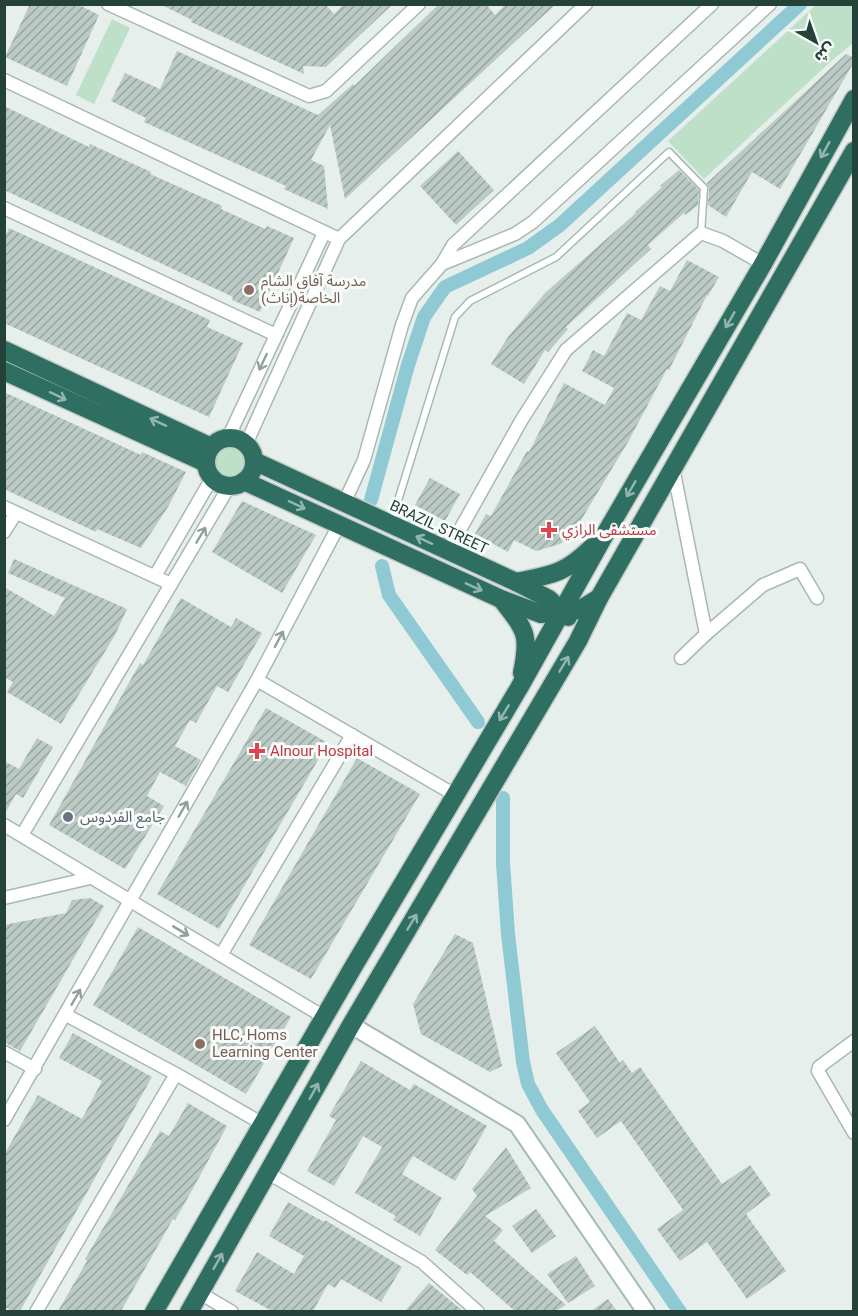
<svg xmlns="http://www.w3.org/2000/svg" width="858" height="1316" font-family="Roboto,'Noto Sans Arabic',sans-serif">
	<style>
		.green { fill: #bfe0c8 }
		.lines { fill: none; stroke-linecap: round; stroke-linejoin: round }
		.canal { stroke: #8ec9d4; stroke-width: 14 }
		.building { fill: url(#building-hatch) }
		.lane-casing { stroke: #a8b8b2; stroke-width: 9 }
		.street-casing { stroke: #a8b8b2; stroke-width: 15 }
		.secondary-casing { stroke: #a4bbb3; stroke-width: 20 }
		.highway-casing { stroke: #c2cac8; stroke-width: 21 }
		.lane { stroke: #fff; stroke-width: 6 }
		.street { stroke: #fff; stroke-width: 12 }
		.secondary { stroke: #fff; stroke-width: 16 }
		.highway { stroke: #2f6f62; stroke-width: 18 }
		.oneway { stroke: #93b5ae }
		.oneway2 { stroke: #92a09c }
		.education-dot { fill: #8d6e63; stroke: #f7fbf9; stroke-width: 2 }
		.health-dot { fill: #e0444e; stroke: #f7fbf9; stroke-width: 2 }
		.worship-dot { fill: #6b7280; stroke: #f7fbf9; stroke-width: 2 }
		.labels { text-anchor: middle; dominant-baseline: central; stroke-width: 6; stroke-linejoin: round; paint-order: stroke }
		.education-label { font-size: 15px; fill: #785e54; stroke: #f7fbf9; text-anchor: start }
		.street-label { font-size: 15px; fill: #24423a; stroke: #f7fbf9 }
		.health-label { font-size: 15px; fill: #be3a42; stroke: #f7fbf9; text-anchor: start }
		.worship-label { font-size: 15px; fill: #5b616d; stroke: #f7fbf9; text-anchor: start }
	</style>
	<defs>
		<pattern id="building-hatch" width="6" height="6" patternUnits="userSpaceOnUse" patternTransform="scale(1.5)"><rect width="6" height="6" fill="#bbcac4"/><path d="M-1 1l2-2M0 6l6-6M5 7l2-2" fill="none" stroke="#98a6a0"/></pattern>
	</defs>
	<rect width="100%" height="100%" fill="#e6efeb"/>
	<g class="green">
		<polygon points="817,4 853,5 853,43 829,63 704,179 668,141"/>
		<polygon points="112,19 130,28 94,104 76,95"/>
		<circle cx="230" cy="462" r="14"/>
	</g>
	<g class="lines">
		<g class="canal">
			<polyline points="371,500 408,365 424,317 445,287 528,248 560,225 800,4"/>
			<polyline points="382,566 389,595 478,722"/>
			<polyline points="503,798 503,863 508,934 523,1062 528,1084 542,1110 680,1312"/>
		</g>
	</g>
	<g class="building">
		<polygon points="30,4 77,4 99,15 67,86 5,57"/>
		<polygon points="160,4 325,4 334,14 344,4 393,4 326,67 303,66 304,74 191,22 192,20"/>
		<polygon points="439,4 486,4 495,15 506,4 556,4 345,199 330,125 311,160 324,166 328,209 284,189 286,186 144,122 146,118 111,101 125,73 160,89 177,51 318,115 353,84 354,86"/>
		<polygon points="846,54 854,58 854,62 780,189 752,172 726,217 708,205 709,188 707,183"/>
		<polygon points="4,106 89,147 90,144 151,172 150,174 222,206 221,209 265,229 267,226 294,238 260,312 232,300 233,297 4,190"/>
		<polygon points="458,151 494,190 456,225 420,186"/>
		<polygon points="679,170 699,190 698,205 685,215 684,213 648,245 651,249 566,327 568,329 548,352 545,350 524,384 491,364 508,337 545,293 636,213 635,212 662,187 660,186"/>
		<polygon points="9,228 210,320 207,327 243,343 209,417 4,323 4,239"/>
		<polygon points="687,260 719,277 708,296 707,295 669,370 667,369 628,442 572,535 560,544 536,551 514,540 508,552 475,534 486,514 491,516 527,451 529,452 564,383 605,405 614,388 582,371 593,350 604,356 627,313 641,320 660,286 670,291"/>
		<polygon points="4,392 141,455 142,452 186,472 168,507 141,548 97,529 96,532 4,489"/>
		<polygon points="430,478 460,494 445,521 415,505"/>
		<polygon points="242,501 316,535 282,593 212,552"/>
		<polygon points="14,559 127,609 115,635 61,724 7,692 13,682 4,677 4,587 54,616 65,598 8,573"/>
		<polygon points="181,598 231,627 236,618 262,633 228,692 217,686 196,723 190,720 175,746 201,760 186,786 160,772 147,796 164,806 125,869 49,825 140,663 143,665"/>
		<polygon points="266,708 328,743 219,929 157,894"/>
		<polygon points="37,738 53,747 23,798 16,794 4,815 4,761 19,769"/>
		<polygon points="357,758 420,794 311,979 249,945"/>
		<polygon points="90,898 104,906 20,1051 4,1042 4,925 66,913 72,900"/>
		<polygon points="138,927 291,1017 246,1094 93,1005"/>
		<polygon points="455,934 473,943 502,1066 490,1072 421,1034 413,1004"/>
		<polygon points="595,1026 620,1063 623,1060 632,1073 640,1067 722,1184 750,1165 771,1195 746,1214 786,1271 747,1299 707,1242 680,1261 657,1229 683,1210 621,1121 597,1138 578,1111 590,1102 556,1053"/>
		<polygon points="73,1033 152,1077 20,1311 12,1311 4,1307 4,1155 38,1095 82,1119 102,1081 59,1058"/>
		<polygon points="361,1061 410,1090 414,1084 487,1126 455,1181 413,1156 402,1174 442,1198 420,1236 393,1220 396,1216 355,1193 382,1147 363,1136 334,1186 307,1171 336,1120 329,1116"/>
		<polygon points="188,1103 227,1126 190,1194 175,1220 173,1219 121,1311 58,1311 87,1261 85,1259 160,1131 169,1136"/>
		<polygon points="506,1147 531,1188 485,1216 503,1230 494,1241 566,1305 555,1311 515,1311 470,1272 467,1275 435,1250 477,1196 472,1189"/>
		<polygon points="288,1202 324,1222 325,1220 402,1267 381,1302 341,1279 335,1288 328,1284 313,1311 272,1311 235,1291 257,1252 294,1274 304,1256 269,1236"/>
		<polygon points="536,1209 556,1236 532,1253 512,1226"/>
		<polygon points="576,1256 595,1286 568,1303 547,1274"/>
		<polygon points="429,1283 463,1311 405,1311"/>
		<polygon points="608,1299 617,1311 591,1311"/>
	</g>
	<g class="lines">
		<g class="lane-casing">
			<polyline id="lane" points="391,523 455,317 470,301 556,257 669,152 704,188 701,233"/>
		</g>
		<g class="street-casing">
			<g id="street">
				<polyline points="108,4 309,96 326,91 419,4"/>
				<polyline points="4,80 339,239"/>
				<polyline points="4,208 276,335"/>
				<polyline points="442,264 453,245 712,4"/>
				<polyline points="228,438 324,233"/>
				<polyline points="246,444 339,239 586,4"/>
				<polyline points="673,468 706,634 763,585 800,569 817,598"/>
				<polyline points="344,503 364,460 402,325 412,298 442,264 515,234 533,222 770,4"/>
				<polyline points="4,507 171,584"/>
				<polyline points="4,532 16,513"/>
				<polyline points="448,551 521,421 566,350 701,233 723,241 763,264"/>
				<polyline points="155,576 212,478"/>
				<polyline points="681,658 706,634"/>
				<polyline points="257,680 455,795"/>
				<polyline points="4,825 324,1017"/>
				<polyline points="22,835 230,485"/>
				<polyline points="4,898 90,878"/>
				<polyline points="221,955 352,735"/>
				<polyline points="66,1015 176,1074"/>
				<polyline points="854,1041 819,1067 818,1071 854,1133"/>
				<polyline points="4,1052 35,1069"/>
				<polyline points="4,1120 257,680 339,525"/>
				<polyline points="268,1173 422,1262 478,1312"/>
				<polyline points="200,1293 232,1312"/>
				<polyline points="36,1312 176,1074 263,1124"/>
			</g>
		</g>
		<g class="secondary-casing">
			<polyline id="secondary" points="351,1025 517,1124 646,1312"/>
		</g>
		<g class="highway-casing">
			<g id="highway">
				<polyline points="4,350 211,447"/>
				<polyline points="4,371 206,463"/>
				<circle cx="230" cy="462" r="24"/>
				<polyline points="254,461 516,582 549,599 568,617"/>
				<polyline points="244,481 501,599 541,614 579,610 599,598"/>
				<path d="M516,582C551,575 565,574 592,547"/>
				<path d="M502,600C526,631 530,634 522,673"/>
				<polyline points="154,1312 352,969 519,688 604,536 763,264 854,99"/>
				<polyline points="189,1312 351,1025 578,641 599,598 854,151"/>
			</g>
		</g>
		<use href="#lane" class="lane"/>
		<use href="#street" class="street"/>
		<use href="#secondary" class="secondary"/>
		<use href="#highway" class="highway"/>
	</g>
	<defs><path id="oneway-shaft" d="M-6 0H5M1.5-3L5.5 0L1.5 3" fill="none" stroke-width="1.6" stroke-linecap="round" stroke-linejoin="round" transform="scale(1.5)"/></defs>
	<g class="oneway">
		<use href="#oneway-shaft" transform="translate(825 150) rotate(119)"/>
		<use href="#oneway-shaft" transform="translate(730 320) rotate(120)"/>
		<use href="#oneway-shaft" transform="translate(58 396) rotate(25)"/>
		<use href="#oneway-shaft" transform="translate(158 422) rotate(-155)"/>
		<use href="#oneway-shaft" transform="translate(631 489) rotate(120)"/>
		<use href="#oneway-shaft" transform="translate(297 505) rotate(25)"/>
		<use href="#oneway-shaft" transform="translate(424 540) rotate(-155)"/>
		<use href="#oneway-shaft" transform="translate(474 587) rotate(24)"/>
		<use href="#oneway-shaft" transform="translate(564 664) rotate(-59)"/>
		<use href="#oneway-shaft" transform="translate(504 713) rotate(121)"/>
		<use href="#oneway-shaft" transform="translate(412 922) rotate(-59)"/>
		<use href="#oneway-shaft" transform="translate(314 1091) rotate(-61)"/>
		<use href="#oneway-shaft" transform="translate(218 1261) rotate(-60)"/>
	</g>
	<g class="oneway2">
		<use href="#oneway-shaft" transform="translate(263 362) rotate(115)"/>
		<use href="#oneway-shaft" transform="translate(201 535) rotate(-59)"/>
		<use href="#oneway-shaft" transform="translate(279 639) rotate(-62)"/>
		<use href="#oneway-shaft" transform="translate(183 809) rotate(-60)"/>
		<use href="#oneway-shaft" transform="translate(181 931) rotate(31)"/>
		<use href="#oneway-shaft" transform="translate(76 997) rotate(-60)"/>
	</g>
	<g class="education-dot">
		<circle cx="249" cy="290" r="6"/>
		<circle cx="200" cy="1044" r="6"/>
	</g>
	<g class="health-dot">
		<path d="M546 521h6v6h6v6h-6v6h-6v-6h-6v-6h6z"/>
		<path d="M254 742h6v6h6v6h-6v6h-6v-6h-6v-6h6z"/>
	</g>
	<circle class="worship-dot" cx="68" cy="817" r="6"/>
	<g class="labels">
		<g class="education-label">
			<text x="261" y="281">مدرسة آفاق الشام<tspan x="261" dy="17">الخاصة(إناث)</tspan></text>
			<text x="212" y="1035">HLC, Homs<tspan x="212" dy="17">Learning Center</tspan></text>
		</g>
		<g class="street-label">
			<text transform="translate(439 527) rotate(25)">BRAZIL STREET</text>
		</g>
		<g class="health-label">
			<text x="562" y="530">مستشفى الرازي</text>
			<text x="270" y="751">Alnour Hospital</text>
		</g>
		<g class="worship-label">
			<text x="80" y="817">جامع الفردوس</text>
		</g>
	</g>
	<rect width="858" height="1316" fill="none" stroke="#24423a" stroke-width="12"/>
	<g transform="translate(816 42) rotate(140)" stroke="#f7fbf9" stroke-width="4.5" paint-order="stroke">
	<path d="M0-4.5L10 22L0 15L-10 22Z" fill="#24423a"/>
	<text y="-9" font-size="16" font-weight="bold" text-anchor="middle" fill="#24423a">ش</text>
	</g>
</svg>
